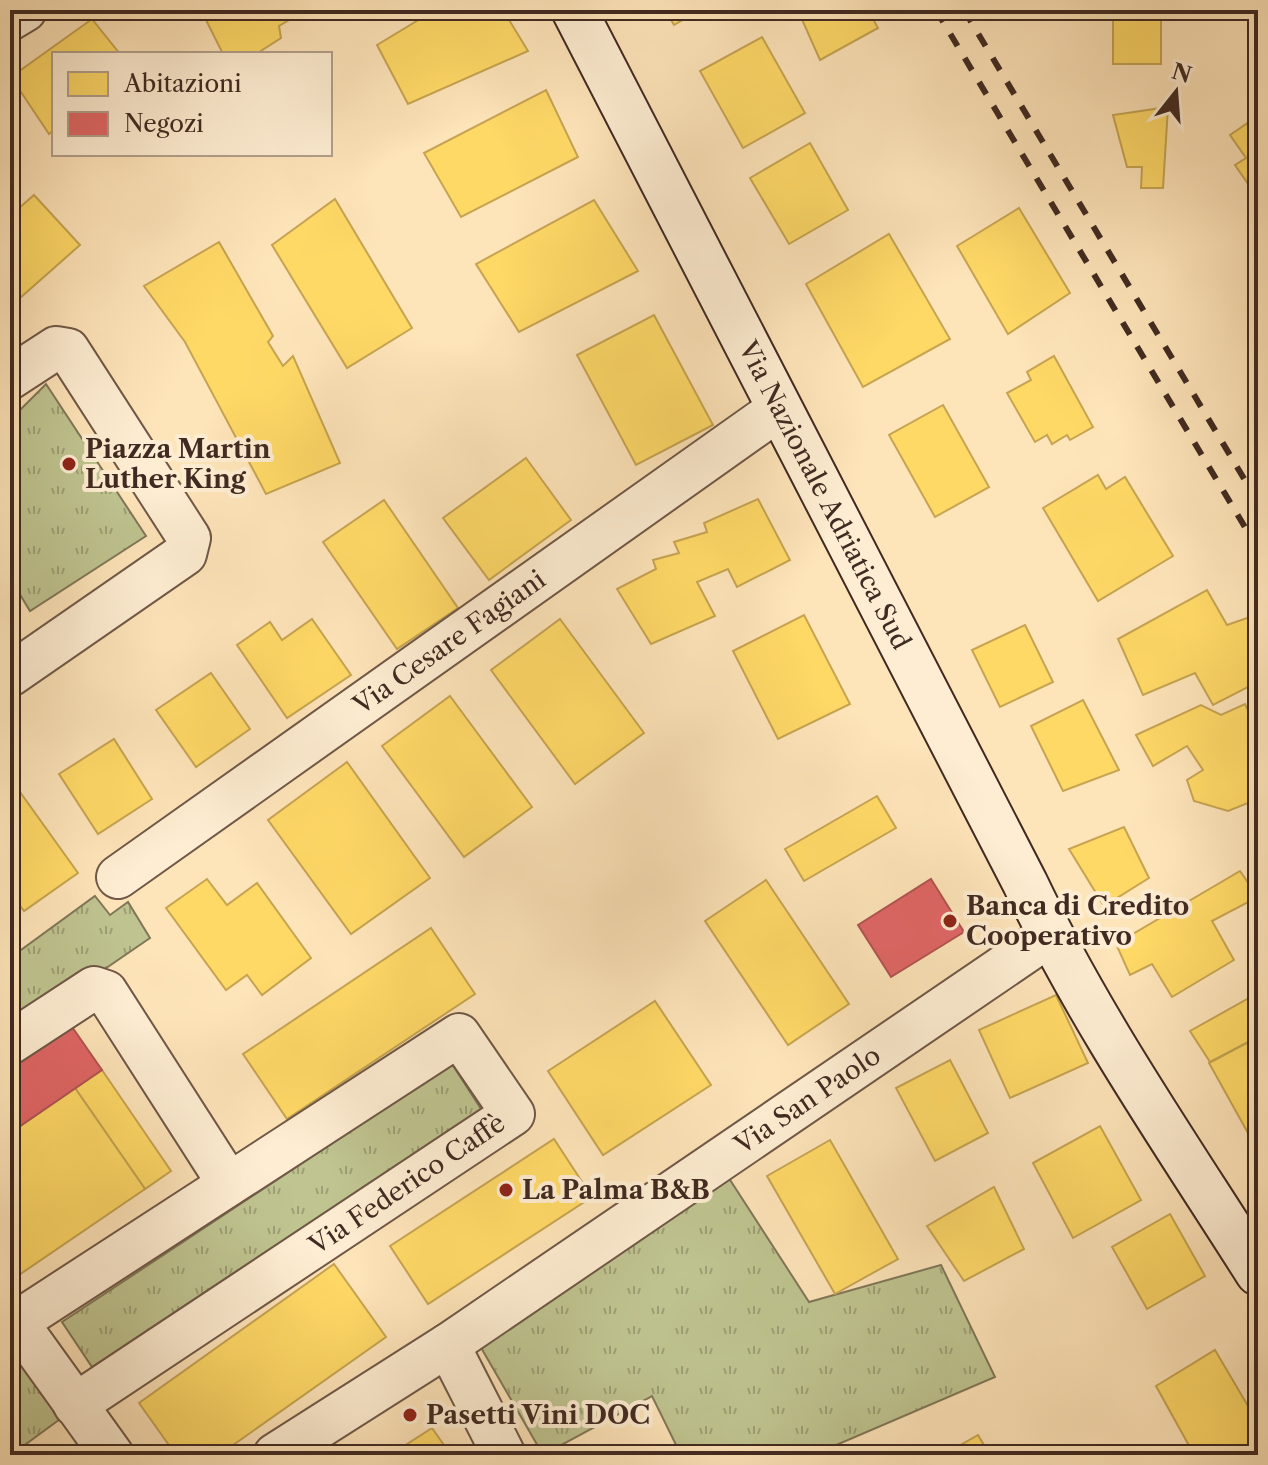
<svg xmlns="http://www.w3.org/2000/svg" width="1268" height="1465" font-family="'Libre Caslon Text',serif">
	<style>
		.grass { fill: url(#grass-tufts); stroke: #807758; stroke-width: 2 }
		.homes { fill: #ffd966; stroke: #c6a451; stroke-width: 2 }
		.shops { fill: #e06666; stroke: #b05451; stroke-width: 2 }
		.lines { fill: none; stroke-linecap: round; stroke-linejoin: round }
		.street-casing { stroke: #705847; stroke-width: 46 }
		.secondary-casing { stroke: #412a21; stroke-width: 48 }
		.street { stroke: #feedd2; stroke-width: 42 }
		.secondary { stroke: #feedd2; stroke-width: 44 }
		.rail { stroke: #412a21; stroke-width: 6; stroke-dasharray: 14 14; stroke-linecap: butt }
		.poi-dot { fill: #8f2418; stroke: #feedd2; stroke-width: 3 }
		.labels { text-anchor: middle; dominant-baseline: central; stroke-width: 8; stroke-linejoin: round; paint-order: stroke }
		.poi-label { font-size: 26px; font-weight: bold; fill: #412a21; stroke: #feedd2; text-anchor: start }
		.street-label { font-size: 26px; fill: #412a21; stroke: #feedd2 }
	</style>
	<defs>
		<pattern id="grass-tufts" width="24" height="20" patternUnits="userSpaceOnUse" patternTransform="scale(2)"><rect width="24" height="20" fill="#bfc490"/><path d="M3 7l-1-3M5 7V3M7 7l1-3M15 17l-1-3M17 17v-4M19 17l1-3" fill="none" stroke="#9d9f75"/></pattern>
	</defs>
	<rect width="100%" height="100%" fill="#fee4b9"/>
	<filter id="stains"><feTurbulence type="fractalNoise" baseFrequency=".0025" numOctaves="4"/><feColorMatrix values="0 0 0 0 .2 0 0 0 0 .09 0 0 0 0 .02 0 0 0 .5 -.17"/></filter>
	<radialGradient id="worn" r=".72"><stop offset=".6" stop-color="#630" stop-opacity="0"/><stop offset="1" stop-color="#630" stop-opacity=".3"/></radialGradient>
	<g class="grass">
		<polygon points="46,384 146,536 30,611 10,578 10,420"/>
		<polygon points="95,896 110,915 128,902 150,938 10,1034 10,958"/>
		<polygon points="452,1064 481,1109 92,1367 62,1322"/>
		<polygon points="723,1169 809,1302 941,1265 995,1377 813,1455 681,1455 652,1396 543,1455 472,1332"/>
		<polygon points="10,1324 71,1411 11,1455 10,1455"/>
	</g>
	<g class="homes">
		<polygon points="201,10 306,10 279,26 281,38 256,54 223,54"/>
		<polygon points="435,10 503,10 528,51 408,104 377,45"/>
		<polygon points="665,10 700,10 674,25"/>
		<polygon points="809,10 868,10 878,28 820,60 800,15"/>
		<rect x="1113" y="10" width="48" height="54"/>
		<polygon points="92,19 120,54 54,54 54,130 49,134 11,77"/>
		<polygon points="762,37 805,113 743,148 700,71"/>
		<polygon points="546,90 578,157 461,217 424,153"/>
		<polygon points="1168,107 1163,188 1141,188 1142,167 1127,167 1113,115"/>
		<polygon points="1258,116 1258,196 1257,197 1235,165 1246,158 1230,135"/>
		<polygon points="810,143 848,210 789,244 750,178"/>
		<polygon points="34,195 80,245 20,298 10,287 10,216"/>
		<polygon points="335,199 412,328 347,368 272,245"/>
		<polygon points="594,200 638,271 519,332 476,264"/>
		<polygon points="1019,208 1070,293 1008,334 957,246"/>
		<polygon points="889,234 950,339 863,387 806,284"/>
		<polygon points="219,242 273,336 268,342 283,366 293,356 340,463 266,494 185,342 144,286"/>
		<polygon points="654,315 713,425 636,465 577,355"/>
		<polygon points="1054,356 1093,427 1070,440 1067,435 1052,444 1047,435 1035,442 1007,393 1031,380 1027,372"/>
		<polygon points="943,405 989,487 935,517 889,435"/>
		<polygon points="526,458 571,520 489,580 443,518"/>
		<polygon points="1098,475 1106,489 1125,477 1173,556 1098,601 1043,508"/>
		<polygon points="758,499 790,560 737,587 728,569 697,582 715,616 651,644 617,589 656,569 653,560 679,553 674,542 707,532 704,523"/>
		<polygon points="384,500 458,608 397,649 323,542"/>
		<polygon points="1207,590 1227,625 1253,616 1258,628 1258,682 1213,705 1195,673 1143,695 1118,639"/>
		<polygon points="804,615 850,704 778,739 733,651"/>
		<polygon points="312,619 351,675 287,718 237,645 270,622 282,640"/>
		<polygon points="560,619 644,733 575,784 491,670"/>
		<polygon points="1025,625 1053,682 1000,707 972,650"/>
		<polygon points="211,673 250,729 196,767 156,710"/>
		<polygon points="450,696 532,807 464,857 382,746"/>
		<polygon points="1083,700 1119,770 1063,791 1031,726"/>
		<polygon points="1245,704 1258,732 1258,799 1228,811 1194,801 1187,780 1203,770 1187,746 1153,766 1136,735 1201,705 1221,715"/>
		<polygon points="114,739 152,799 98,834 59,774"/>
		<polygon points="347,762 430,878 351,934 268,820"/>
		<polygon points="10,778 78,873 24,911 10,892"/>
		<polygon points="877,796 896,828 804,881 785,849"/>
		<polygon points="1124,827 1149,878 1104,906 1069,849"/>
		<polygon points="1240,871 1258,897 1212,921 1234,960 1172,997 1152,964 1130,975 1116,944"/>
		<polygon points="207,879 227,905 257,883 311,958 262,995 247,975 226,990 166,908"/>
		<polygon points="766,880 849,1004 788,1045 705,921"/>
		<polygon points="431,928 475,994 287,1119 243,1054"/>
		<polygon points="1258,993 1258,1037 1210,1062 1190,1031"/>
		<polygon points="1056,995 1088,1063 1010,1098 979,1030"/>
		<polygon points="655,1001 711,1085 603,1155 548,1071"/>
		<polygon points="1258,1037 1258,1127 1248,1133 1209,1063"/>
		<polygon points="950,1060 988,1133 935,1161 896,1088"/>
		<polygon points="102,1070 171,1171 145,1189 75,1088"/>
		<polygon points="75,1088 145,1189 19,1275 10,1262 10,1133"/>
		<polygon points="1100,1126 1141,1200 1073,1238 1033,1163"/>
		<polygon points="554,1139 592,1197 428,1304 390,1246"/>
		<polygon points="830,1140 898,1259 835,1294 767,1176"/>
		<polygon points="994,1187 1024,1249 964,1281 927,1226"/>
		<polygon points="1170,1214 1205,1276 1147,1309 1112,1247"/>
		<polygon points="334,1264 386,1337 219,1455 176,1455 139,1403"/>
		<polygon points="1215,1350 1258,1423 1258,1455 1186,1455 1192,1451 1156,1386"/>
		<polygon points="432,1428 451,1455 390,1455"/>
		<polygon points="978,1435 990,1455 943,1455"/>
	</g>
	<g class="shops">
		<polygon points="931,879 964,932 891,977 858,925"/>
		<polygon points="70,1024 102,1070 10,1133 10,1064"/>
	</g>
	<g class="lines">
		<g class="street-casing">
			<g id="street">
				<polyline points="10,19 25,10"/>
				<polyline points="10,378 56,348 68,350 189,538 185,554 10,675"/>
				<path id="s1" d="M118,877L780,408"/>
				<polyline points="10,1043 94,988 106,992 229,1184"/>
				<polyline points="10,1313 112,1455"/>
				<polyline points="17,1322 459,1035 513,1114 75,1405"/>
				<polyline points="448,1345 504,1455"/>
				<path id="s2" d="M275,1455L448,1345L1050,935"/>
			</g>
		</g>
		<g class="secondary-casing">
			<g id="secondary">
				<path id="s3" d="M574,10L1025,883C1090,1020 1177,1145 1258,1273"/>
			</g>
		</g>
		<use href="#street" class="street"/>
		<use href="#secondary" class="secondary"/>
		<g class="rail">
			<polyline points="936,10 1258,549"/>
			<polyline points="964,10 1258,502"/>
		</g>
	</g>
	<g class="poi-dot">
		<circle cx="69" cy="464" r="8"/>
		<circle cx="950" cy="921" r="8"/>
		<circle cx="506" cy="1190" r="8"/>
		<circle cx="410" cy="1415" r="8"/>
	</g>
	<g class="labels">
		<g class="poi-label">
			<text x="85" y="449">Piazza Martin<tspan x="85" dy="30">Luther King</tspan></text>
			<text x="966" y="906">Banca di Credito<tspan x="966" dy="30">Cooperativo</tspan></text>
			<text x="522" y="1190">La Palma B&amp;B</text>
			<text x="426" y="1415">Pasetti Vini DOC</text>
		</g>
		<g class="street-label">
			<text stroke="none"><textPath href="#s3" startOffset="546">Via Nazionale Adriatica Sud</textPath></text>
			<text stroke="none"><textPath href="#s1" startOffset="406">Via Cesare Fagiani</textPath></text>
			<text stroke="none"><textPath href="#s2" startOffset="640">Via San Paolo</textPath></text>
			<text transform="translate(407 1184) rotate(-34)">Via Federico Caffè</text>
		</g>
	</g>
	<rect width="1268" height="1465" fill="none" stroke="#fee4b9" stroke-width="40"/>
	<rect x="12" y="12" width="1244" height="1441" fill="none" stroke="#412a21" stroke-width="4"/>
	<rect x="20" y="20" width="1228" height="1425" fill="none" stroke="#412a21" stroke-width="2"/>
	<rect x="52" y="52" width="280" height="104" fill="#feedd2" stroke="#b29f8b" stroke-width="2"/>
	<rect x="68" y="72" width="40" height="24" fill="#ffd966" stroke="#b29f8b" stroke-width="2"/>
	<text x="124" y="92" font-size="24" fill="#412a21">Abitazioni</text>
	<rect x="68" y="112" width="40" height="24" fill="#e06666" stroke="#b29f8b" stroke-width="2"/>
	<text x="124" y="132" font-size="24" fill="#412a21">Negozi</text>
	<g transform="translate(1176 92) rotate(17)" stroke="#feedd2" stroke-width="6" paint-order="stroke">
	<path d="M0-6L14 30L0 20L-14 30Z" fill="#412a21"/>
	<text y="-12" font-size="22" font-weight="bold" text-anchor="middle" fill="#412a21">N</text>
	</g>
	<rect width="100%" height="100%" filter="url(#stains)"/>
	<rect width="100%" height="100%" fill="url(#worn)"/>
</svg>
